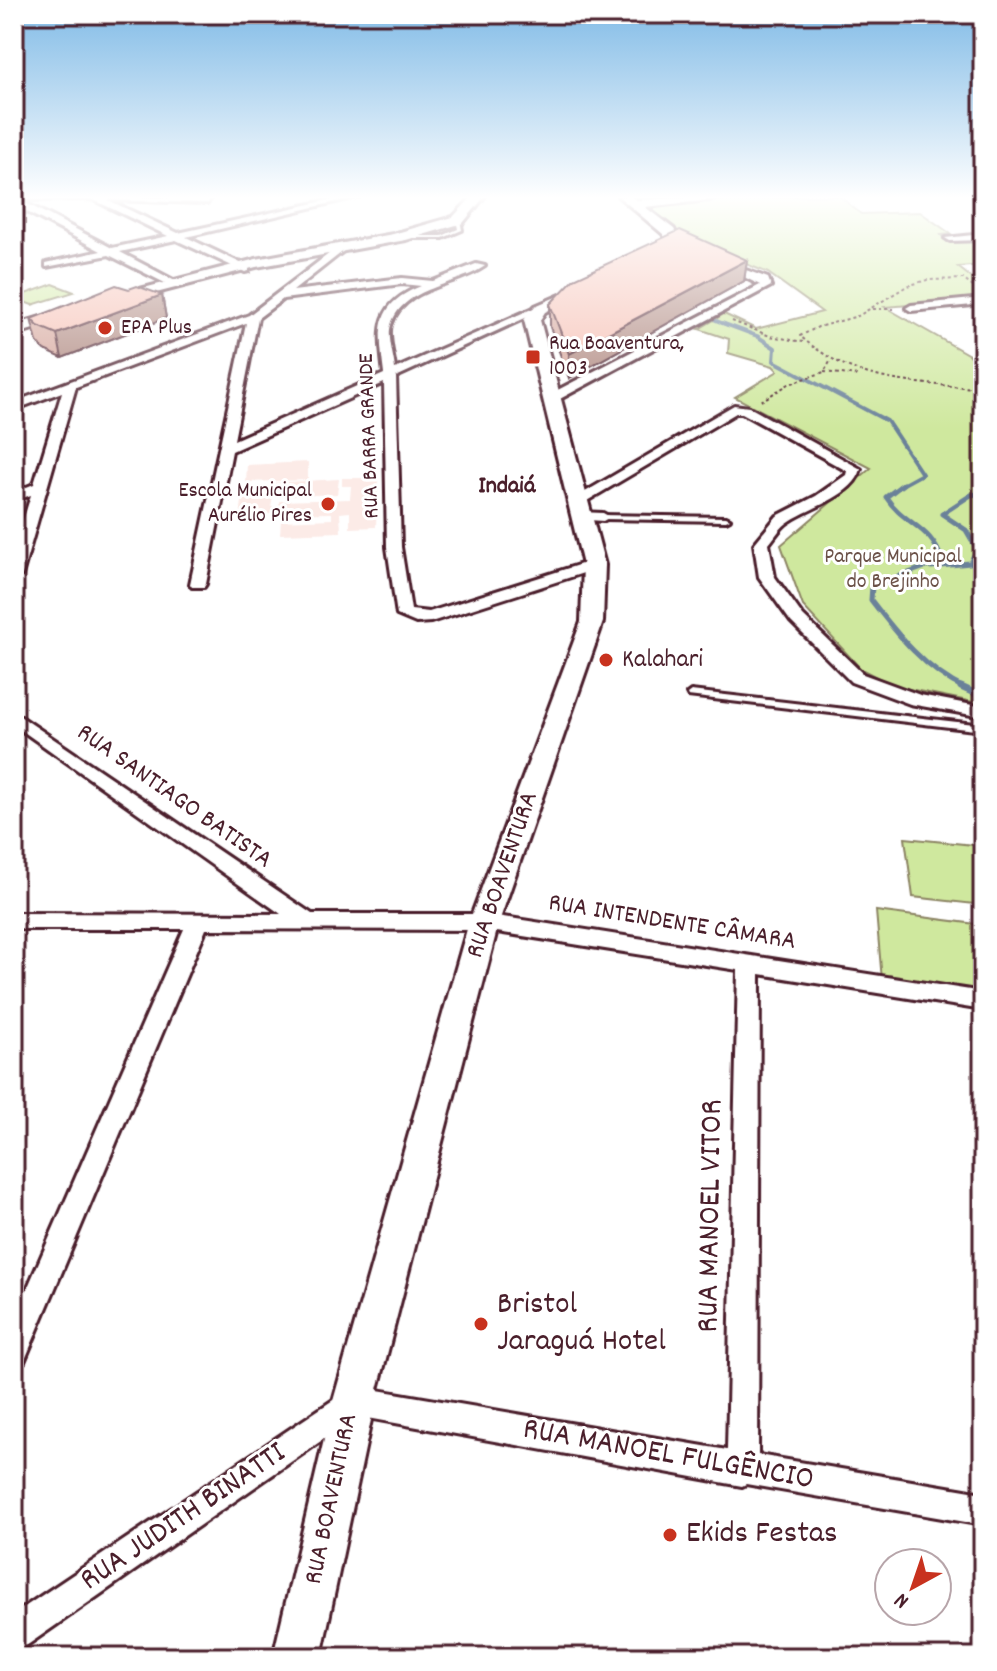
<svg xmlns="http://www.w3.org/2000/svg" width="997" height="1671" font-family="Dekko,sans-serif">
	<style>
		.built { fill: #fcebe7 }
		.green { fill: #cfe89e; stroke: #8c8464; stroke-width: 2 }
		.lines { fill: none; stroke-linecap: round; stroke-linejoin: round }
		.stream-far3 { stroke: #6b8199; stroke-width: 3 }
		.stream-far2 { stroke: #6b8199; stroke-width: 4 }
		.stream-far1 { stroke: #6b8199; stroke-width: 5 }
		.stream { stroke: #6b8199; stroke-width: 7 }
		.lane-casing { stroke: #4a1f2b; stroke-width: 6 }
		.street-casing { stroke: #4a1f2b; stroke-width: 6 }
		.secondary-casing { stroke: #4a1f2b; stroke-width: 6 }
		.path-far1 { stroke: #4a1f2b; stroke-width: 2; stroke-dasharray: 3 3; stroke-linecap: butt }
		.path { stroke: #4a1f2b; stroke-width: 3; stroke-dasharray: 5 5; stroke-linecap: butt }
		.lane { fill: #fff; fill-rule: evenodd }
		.street { fill: #fff; fill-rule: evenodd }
		.secondary { fill: #fff; fill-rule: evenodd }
		.wall { fill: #d3a196; stroke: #4a1f2b; stroke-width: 2 }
		.shaded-wall { fill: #ac837a; stroke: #4a1f2b; stroke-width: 2 }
		.building { fill: #f5bbae; stroke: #4a1f2b; stroke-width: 2 }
		.poi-dot { fill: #c8321e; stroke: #fff; stroke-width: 3 }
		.labels { text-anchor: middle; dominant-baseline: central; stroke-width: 6; stroke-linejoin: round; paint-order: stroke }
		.far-poi-label { font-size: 22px; fill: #4a1f2b; stroke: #fff; text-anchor: start }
		.far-street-label { font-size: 22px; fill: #4a1f2b; stroke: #fff }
		.far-park-label { font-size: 22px; fill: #6b5148; stroke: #fff }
		.far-neighbourhood-label { font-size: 24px; font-weight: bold; fill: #4a1f2b; stroke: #fff }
		.poi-label { font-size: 26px; fill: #4a1f2b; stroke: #fff; text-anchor: start }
		.street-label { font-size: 26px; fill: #4a1f2b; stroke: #fff }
		.near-street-label { font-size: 32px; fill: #4a1f2b; stroke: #fff }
		.near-poi-label { font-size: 32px; fill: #4a1f2b; stroke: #fff; text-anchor: start }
	</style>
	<rect width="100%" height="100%" fill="#fff"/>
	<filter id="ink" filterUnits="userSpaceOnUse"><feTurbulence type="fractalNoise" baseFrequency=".0125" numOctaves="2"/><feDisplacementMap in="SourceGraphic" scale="16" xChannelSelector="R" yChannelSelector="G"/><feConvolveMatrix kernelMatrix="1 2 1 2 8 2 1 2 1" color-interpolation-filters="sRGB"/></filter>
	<g filter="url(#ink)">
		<g class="built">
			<polygon points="308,462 308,480 246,482 247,465"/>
			<polygon points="342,478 378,478 376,527 350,528 350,512 340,513 341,532 280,534 281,521 332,519 332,513 268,514 267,517 240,518 243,491 271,490 271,483 339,479 337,494 273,497 271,507 279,507 279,501 350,499 351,486 342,486"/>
		</g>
		<g class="green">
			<polygon points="789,196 839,196 861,214 920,212 951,234 941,235 947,242 976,240 983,246 983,265 958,267 983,287 983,299 885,307 978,360 983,359 983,704 894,686 861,669 803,606 781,545 871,468 735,397 778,371 773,366 728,353 729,339 699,329 724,314 756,329 822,312 768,273 705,247 678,233 645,204"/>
			<polygon points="53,284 74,292 32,305 14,298"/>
			<polygon points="905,838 983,846 983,905 913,897"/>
			<polygon points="876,911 983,925 983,994 882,980"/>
		</g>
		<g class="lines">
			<polyline class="stream-far3" points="715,320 727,325"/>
			<polyline class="stream-far2" points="722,323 757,336 775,348 774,361 887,421 922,474 900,486"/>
			<g class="stream-far1">
				<path d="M903,484L886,497C904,525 932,526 942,561L872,586L871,600C897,634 926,671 966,689"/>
				<polyline points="931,567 970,563 977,549 966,530 942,514 971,495 983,493"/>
			</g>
			<polyline class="stream" points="961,687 983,697"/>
			<g class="lane-casing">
				<g id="lane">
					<polygon points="458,219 460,220 462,230 443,238 401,238 399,237 401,236 442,236 458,229 456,220"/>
					<polygon points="600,515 726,517 730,519 726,521 603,519 600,519"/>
					<polygon points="691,691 983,725 983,731 688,696 687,694"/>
				</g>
			</g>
			<g class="street-casing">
				<g id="street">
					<path d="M14,196L211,198L208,203L108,200L178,233L347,196H361L186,237L249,267V271L245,272L176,240L120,252L177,282L178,284L173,287L109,255L46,267V263L101,251L14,205ZM92,199L168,236L112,248L20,200Z"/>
					<polygon points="983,234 983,240 950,241 945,238"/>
					<path d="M343,243L351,245L293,291L402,278L433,281L476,264L485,266C457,286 403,286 391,325C387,336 394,357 395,369L536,307L545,309L396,377L401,547L411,610L429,612L594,560L602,565L599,568L431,622L416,623L397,615L387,547L384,383L232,451L206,584L204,587H192L190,584L246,323L76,387L22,575L14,580V550L31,495L14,501V492L34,484L62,392L14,410V402L249,315ZM402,284L421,286C373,305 379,331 384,374L234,440L258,318L283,299Z"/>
					<polygon points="718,260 768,278 771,286 556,401 548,401 548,395 760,285 718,264"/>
					<polygon points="983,298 983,304 911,311 906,308 911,305"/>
					<path d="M734,405L749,407L861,469C854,496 811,507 790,521C781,526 775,537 769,544L775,577L803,616L863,674L920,695L983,707V717L910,704L851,682L791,622L759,577L754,544L777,516L816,496L846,475L847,471L742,413H736L580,505L575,506L568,502Z"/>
					<polygon points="580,512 603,513 610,517 603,521 575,519 575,513"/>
					<polygon points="14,712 312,914 484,914 983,992 983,1010 760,974 758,1455 983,1493 983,1525 746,1484 742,1486 357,1416 26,1646 14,1651 14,1614 354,1386 727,1450 738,970 484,930 206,929 24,1362 14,1366 14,1319 184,929 14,929 14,913 281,914 14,725"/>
				</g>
			</g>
			<g class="secondary-casing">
				<g id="secondary">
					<polygon points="473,196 485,196 463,223 406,240 256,267 114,304 107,300 109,297 256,259 393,234 453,217"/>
					<polygon points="618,196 631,196 637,200 716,196 710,200 645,207 674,229 681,243 649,262 642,258 667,242 663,234"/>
					<polygon points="586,284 593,288 591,291 545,312 540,320 605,565 603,622 499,922 375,1401 321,1657 273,1657 333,1401 469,922 581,622 583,565 524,320 535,306"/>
					<polygon points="67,309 72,311 72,317 14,335 14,325"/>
				</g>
			</g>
			<g class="path-far1">
				<path d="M973,287L963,279L927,280L907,286L858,316L818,327L800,336C858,386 911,381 983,389"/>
				<polyline points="873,309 896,309"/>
				<polyline points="732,321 770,336 803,342"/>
				<polyline points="824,372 858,376"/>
				<polyline points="761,401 789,384 824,372 830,362"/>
			</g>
			<polyline class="path" points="983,608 983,614"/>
			<use href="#lane" class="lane"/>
			<use href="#street" class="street"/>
			<use href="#secondary" class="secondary"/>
		</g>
		<g class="wall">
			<polygon points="747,260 744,281 569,378 550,327 550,304"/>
			<polygon points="129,289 162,295 166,318 62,358 44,350 37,342 31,319"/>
		</g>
		<g class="shaded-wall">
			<polygon points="747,260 744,281 569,378 569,354"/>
			<polygon points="162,295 166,318 62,358 57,334"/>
		</g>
		<g class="building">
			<polygon points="680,230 747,260 569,354 550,304 574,279"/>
			<polygon points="116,285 129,289 137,286 162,295 57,334 38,326 31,319"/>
		</g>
	</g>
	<linearGradient id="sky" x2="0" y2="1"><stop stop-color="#7fbae6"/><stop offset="0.46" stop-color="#fff"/><stop offset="1" stop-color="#fff" stop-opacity="0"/></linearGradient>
	<rect width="997" height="429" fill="url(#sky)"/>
	<g class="poi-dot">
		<circle cx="105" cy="328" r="8"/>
		<rect x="525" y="349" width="16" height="16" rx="4"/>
		<circle cx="328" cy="504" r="8"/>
		<circle cx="606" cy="660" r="8"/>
		<circle cx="481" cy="1324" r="8"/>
		<circle cx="670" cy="1535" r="8"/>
	</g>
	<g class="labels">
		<g class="far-poi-label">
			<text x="121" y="328">EPA Plus</text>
			<text x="549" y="344">Rua Boaventura,<tspan x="549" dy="25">1003</tspan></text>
			<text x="312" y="491" text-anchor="end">Escola Municipal<tspan x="312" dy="25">Aurélio Pires</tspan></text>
		</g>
		<g class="far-street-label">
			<text transform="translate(370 436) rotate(-92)">RUA BARRA GRANDE</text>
		</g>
		<g class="far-park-label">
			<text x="893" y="557">Parque Municipal<tspan x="893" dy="25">do Brejinho</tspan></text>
		</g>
		<g class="far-neighbourhood-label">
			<text x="507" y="487">Indaiá</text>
		</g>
		<g class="poi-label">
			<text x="622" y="660">Kalahari</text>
		</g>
		<g class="street-label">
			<text transform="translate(174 797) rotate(35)">RUA SANTIAGO BATISTA</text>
			<text transform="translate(503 875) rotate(-71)">RUA BOAVENTURA</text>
			<text transform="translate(672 923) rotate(9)">RUA INTENDENTE CÂMARA</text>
			<text transform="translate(332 1499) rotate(-78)">RUA BOAVENTURA</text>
		</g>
		<g class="near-street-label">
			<text transform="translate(712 1216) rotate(-89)">RUA MANOEL VITOR</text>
			<text transform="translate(668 1456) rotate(10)">RUA MANOEL FULGÊNCIO</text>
			<text transform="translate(184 1518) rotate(-34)">RUA JUDITH BINATTI</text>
		</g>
		<g class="near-poi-label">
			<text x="497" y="1306">Bristol<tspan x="497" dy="37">Jaraguá Hotel</tspan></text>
			<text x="686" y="1535">Ekids Festas</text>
		</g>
	</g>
	<rect width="997" height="1671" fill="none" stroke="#fff" stroke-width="48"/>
	<rect x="24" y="24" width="949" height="1623" fill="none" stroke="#4a1f2b" stroke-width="3" filter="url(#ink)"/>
	<g transform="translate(913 1587) rotate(220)"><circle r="38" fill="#ffffff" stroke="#b7a5aa" stroke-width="2"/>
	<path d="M0-6L14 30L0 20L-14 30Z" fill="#c8321e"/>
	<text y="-12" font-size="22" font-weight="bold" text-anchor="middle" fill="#4a1f2b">N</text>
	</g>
</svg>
